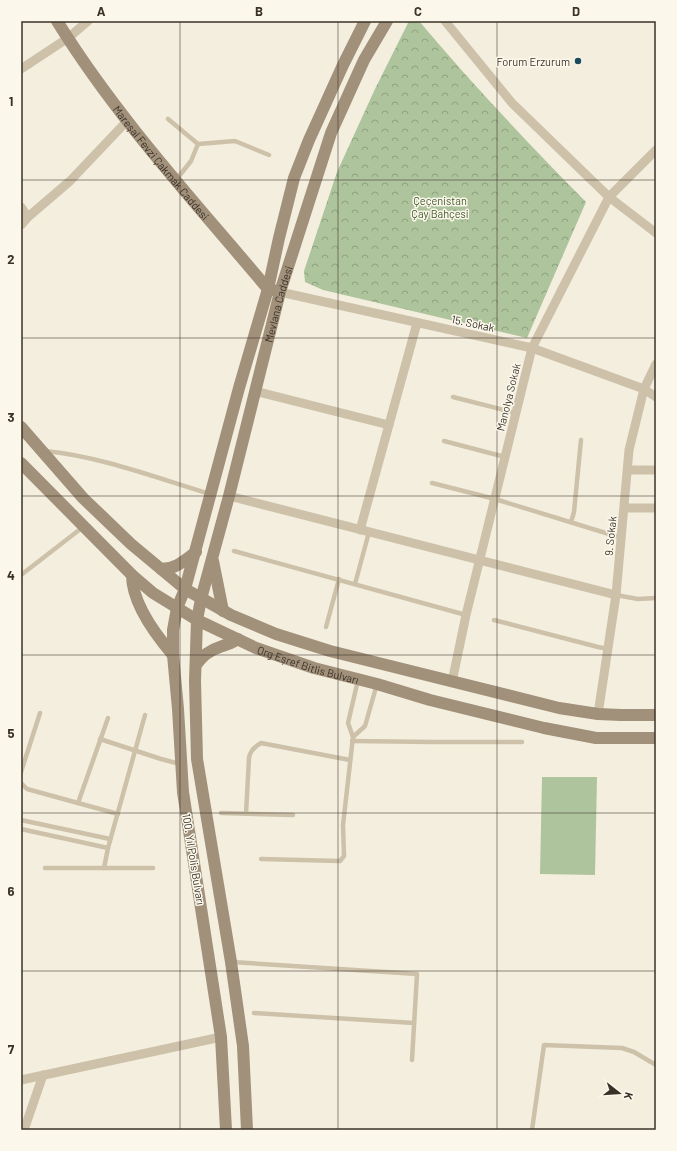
<svg xmlns="http://www.w3.org/2000/svg" width="677" height="1151" font-family="Barlow,sans-serif">
	<style>
		.park { fill: url(#park-crowns) }
		.pitch { fill: #aec49d }
		.lines { fill: none; stroke-linecap: round; stroke-linejoin: round }
		.lane { stroke: #cdc1a9; stroke-width: 4.5 }
		.street { stroke: #cdc1a9; stroke-width: 9 }
		.secondary { stroke: #a1907a; stroke-width: 12 }
		.grid { fill: none; stroke: #3a3229; stroke-width: 1; stroke-opacity: 0.55 }
		.poi-dot { fill: #1c4b5e; stroke: #fbf7eb; stroke-width: 1.5 }
		.labels { text-anchor: middle; dominant-baseline: central; stroke-width: 3; stroke-linejoin: round; paint-order: stroke }
		.poi-label { font-size: 11px; fill: #3a3229; stroke: #fbf7eb; text-anchor: end }
		.street-label { font-size: 11px; fill: #3a3229; stroke: #fbf7eb }
		.park-label { font-size: 11px; fill: #3f592b; stroke: #fbf7eb }
		.neatline { fill: none; stroke: #3a3229; stroke-width: 1.5 }
		.grid-label { font-size: 13px; text-anchor: middle; font-weight: bold; fill: #3a3229 }
	</style>
	<defs>
		<pattern id="park-crowns" width="20" height="18" patternUnits="userSpaceOnUse"><rect width="20" height="18" fill="#aec49d"/><path d="M2 6a3 3 0 1 1 6 0M12 15a3 3 0 1 1 6 0" fill="none" stroke="#8fa080"/></pattern>
	</defs>
	<rect width="100%" height="100%" fill="#f4eede"/>
	<path class="park" d="M409,21H419C472,84 528,143 586,202L527,338L323,290L305,282L304,271L337,172L375,89Z"/>
	<polygon class="pitch" points="542,777 597,777 595,875 540,874"/>
	<g class="lines">
		<g class="lane">
			<polyline points="168,119 198,144 235,141 269,155"/>
			<polyline points="176,180 191,161 198,144"/>
			<polyline points="453,397 516,413"/>
			<polyline points="444,441 505,457"/>
			<path d="M45,451C99,456 157,478 210,494"/>
			<polyline points="432,483 495,499 622,538"/>
			<polyline points="571,522 574,512 581,440"/>
			<polyline points="234,551 466,615"/>
			<polyline points="21,575 83,527"/>
			<polyline points="355,584 369,532"/>
			<polyline points="616,595 638,599 656,598"/>
			<polyline points="494,620 598,647 608,649"/>
			<polyline points="326,627 339,579"/>
			<polyline points="353,737 365,726 377,684"/>
			<polyline points="100,739 161,759 180,764"/>
			<polyline points="352,741 433,742 522,742"/>
			<polyline points="21,772 40,713"/>
			<polyline points="21,783 27,789 118,814"/>
			<polyline points="78,803 108,718"/>
			<polyline points="221,813 293,815"/>
			<path d="M246,814L249,758C250,751 254,747 261,743L350,760"/>
			<polyline points="21,820 110,839"/>
			<polyline points="21,829 108,848"/>
			<polyline points="261,859 340,861 344,856 343,825 353,737 348,723 358,680"/>
			<polyline points="45,868 153,868"/>
			<polyline points="104,868 108,848 145,715"/>
			<polyline points="232,962 417,974 412,1060"/>
			<polyline points="254,1013 414,1023"/>
			<polyline points="532,1130 544,1045 622,1048 634,1052 656,1065"/>
		</g>
		<g class="street">
			<polyline points="445,21 512,103 609,197 656,233"/>
			<polyline points="21,69 68,38 88,21"/>
			<polyline points="21,207 28,217"/>
			<polyline points="21,225 28,217 70,181 127,121"/>
			<polyline points="280,292 532,348 644,389 656,397"/>
			<polyline points="255,391 389,425"/>
			<polyline points="628,470 656,470"/>
			<polyline points="229,496 616,595"/>
			<polyline points="625,508 656,508"/>
			<polyline points="360,530 417,323"/>
			<polyline points="452,682 466,615 532,348 609,197 656,150"/>
			<polyline points="598,714 616,595 629,450 644,389 656,364"/>
			<polyline points="21,1080 221,1037"/>
			<polyline points="24,1130 43,1075"/>
		</g>
		<g class="secondary">
			<path id="s1" d="M57,21C117,118 195,202 268,289L273,290"/>
			<polyline points="21,427 83,498 131,544 185,589 231,615 276,634 330,651 559,708 598,714 621,715 656,715"/>
			<path id="s2" d="M21,463L132,575L153,593L197,620L256,648L314,668L377,684L430,700L544,728L596,738H656"/>
			<polyline points="213,561 223,611"/>
			<path d="M161,569C176,569 184,561 196,552"/>
			<path d="M132,575C132,603 155,634 173,655"/>
			<path d="M196,665C202,656 210,650 220,647C226,644 232,644 238,639"/>
			<polyline points="226,1130 221,1037 183,792 178,709 173,655 173,630 177,608 185,589 239,388 268,289 279,238 294,178 309,140 343,65 365,21"/>
			<path id="s3" d="M247,1130L243,1046L231,962L197,759L195,681L197,620L201,599L229,496L280,292L331,133L364,60L387,21"/>
		</g>
	</g>
	<path class="grid" d="M180,21V1130M338,21V1130M497,21V1130M21,180H656M21,338H656M21,496H656M21,655H656M21,813H656M21,971H656"/>
	<circle class="poi-dot" cx="578" cy="61" r="4"/>
	<g class="labels">
		<g class="poi-label">
			<text x="570" y="61">Forum Erzurum</text>
		</g>
		<g class="street-label">
			<text stroke="none"><textPath href="#s1" startOffset="176">Mareşal Fevzi Çakmak Caddesi</textPath></text>
			<text stroke="none"><textPath href="#s3" startOffset="840">Mevlana Caddesi</textPath></text>
			<text transform="translate(473 323) rotate(12)">15. Sokak</text>
			<text transform="translate(508 397) rotate(-76)">Manolya Sokak</text>
			<text transform="translate(610 536) rotate(-84)">9. Sokak</text>
			<text stroke="none"><textPath href="#s2" startOffset="357">Org Eşref Bitlis Bulvarı</textPath></text>
			<text transform="translate(194 859) rotate(81)">100. Yıl Polis Bulvarı</text>
		</g>
		<g class="park-label">
			<text x="440" y="200">Çeçenistan<tspan x="440" dy="13">Çay Bahçesi</tspan></text>
		</g>
	</g>
	<rect width="677" height="1151" fill="none" stroke="#fbf7eb" stroke-width="44"/>
	<g transform="translate(619 1093) rotate(107)" stroke="#fbf7eb" stroke-width="3" paint-order="stroke">
	<path d="M0-3L7 15L0 10L-7 15Z" fill="#3a3229"/>
	<text y="-6" font-size="11" font-weight="bold" text-anchor="middle" fill="#3a3229">K</text>
	</g>
	<rect x="22" y="22" width="633" height="1107" class="neatline"/>
	<g class="grid-label">
		<text x="101" y="16">A</text>
		<text x="259" y="16">B</text>
		<text x="418" y="16">C</text>
		<text x="576" y="16">D</text>
		<text x="11" y="106">1</text>
		<text x="11" y="264">2</text>
		<text x="11" y="422">3</text>
		<text x="11" y="580">4</text>
		<text x="11" y="738">5</text>
		<text x="11" y="896">6</text>
		<text x="11" y="1054">7</text>
	</g>
</svg>
